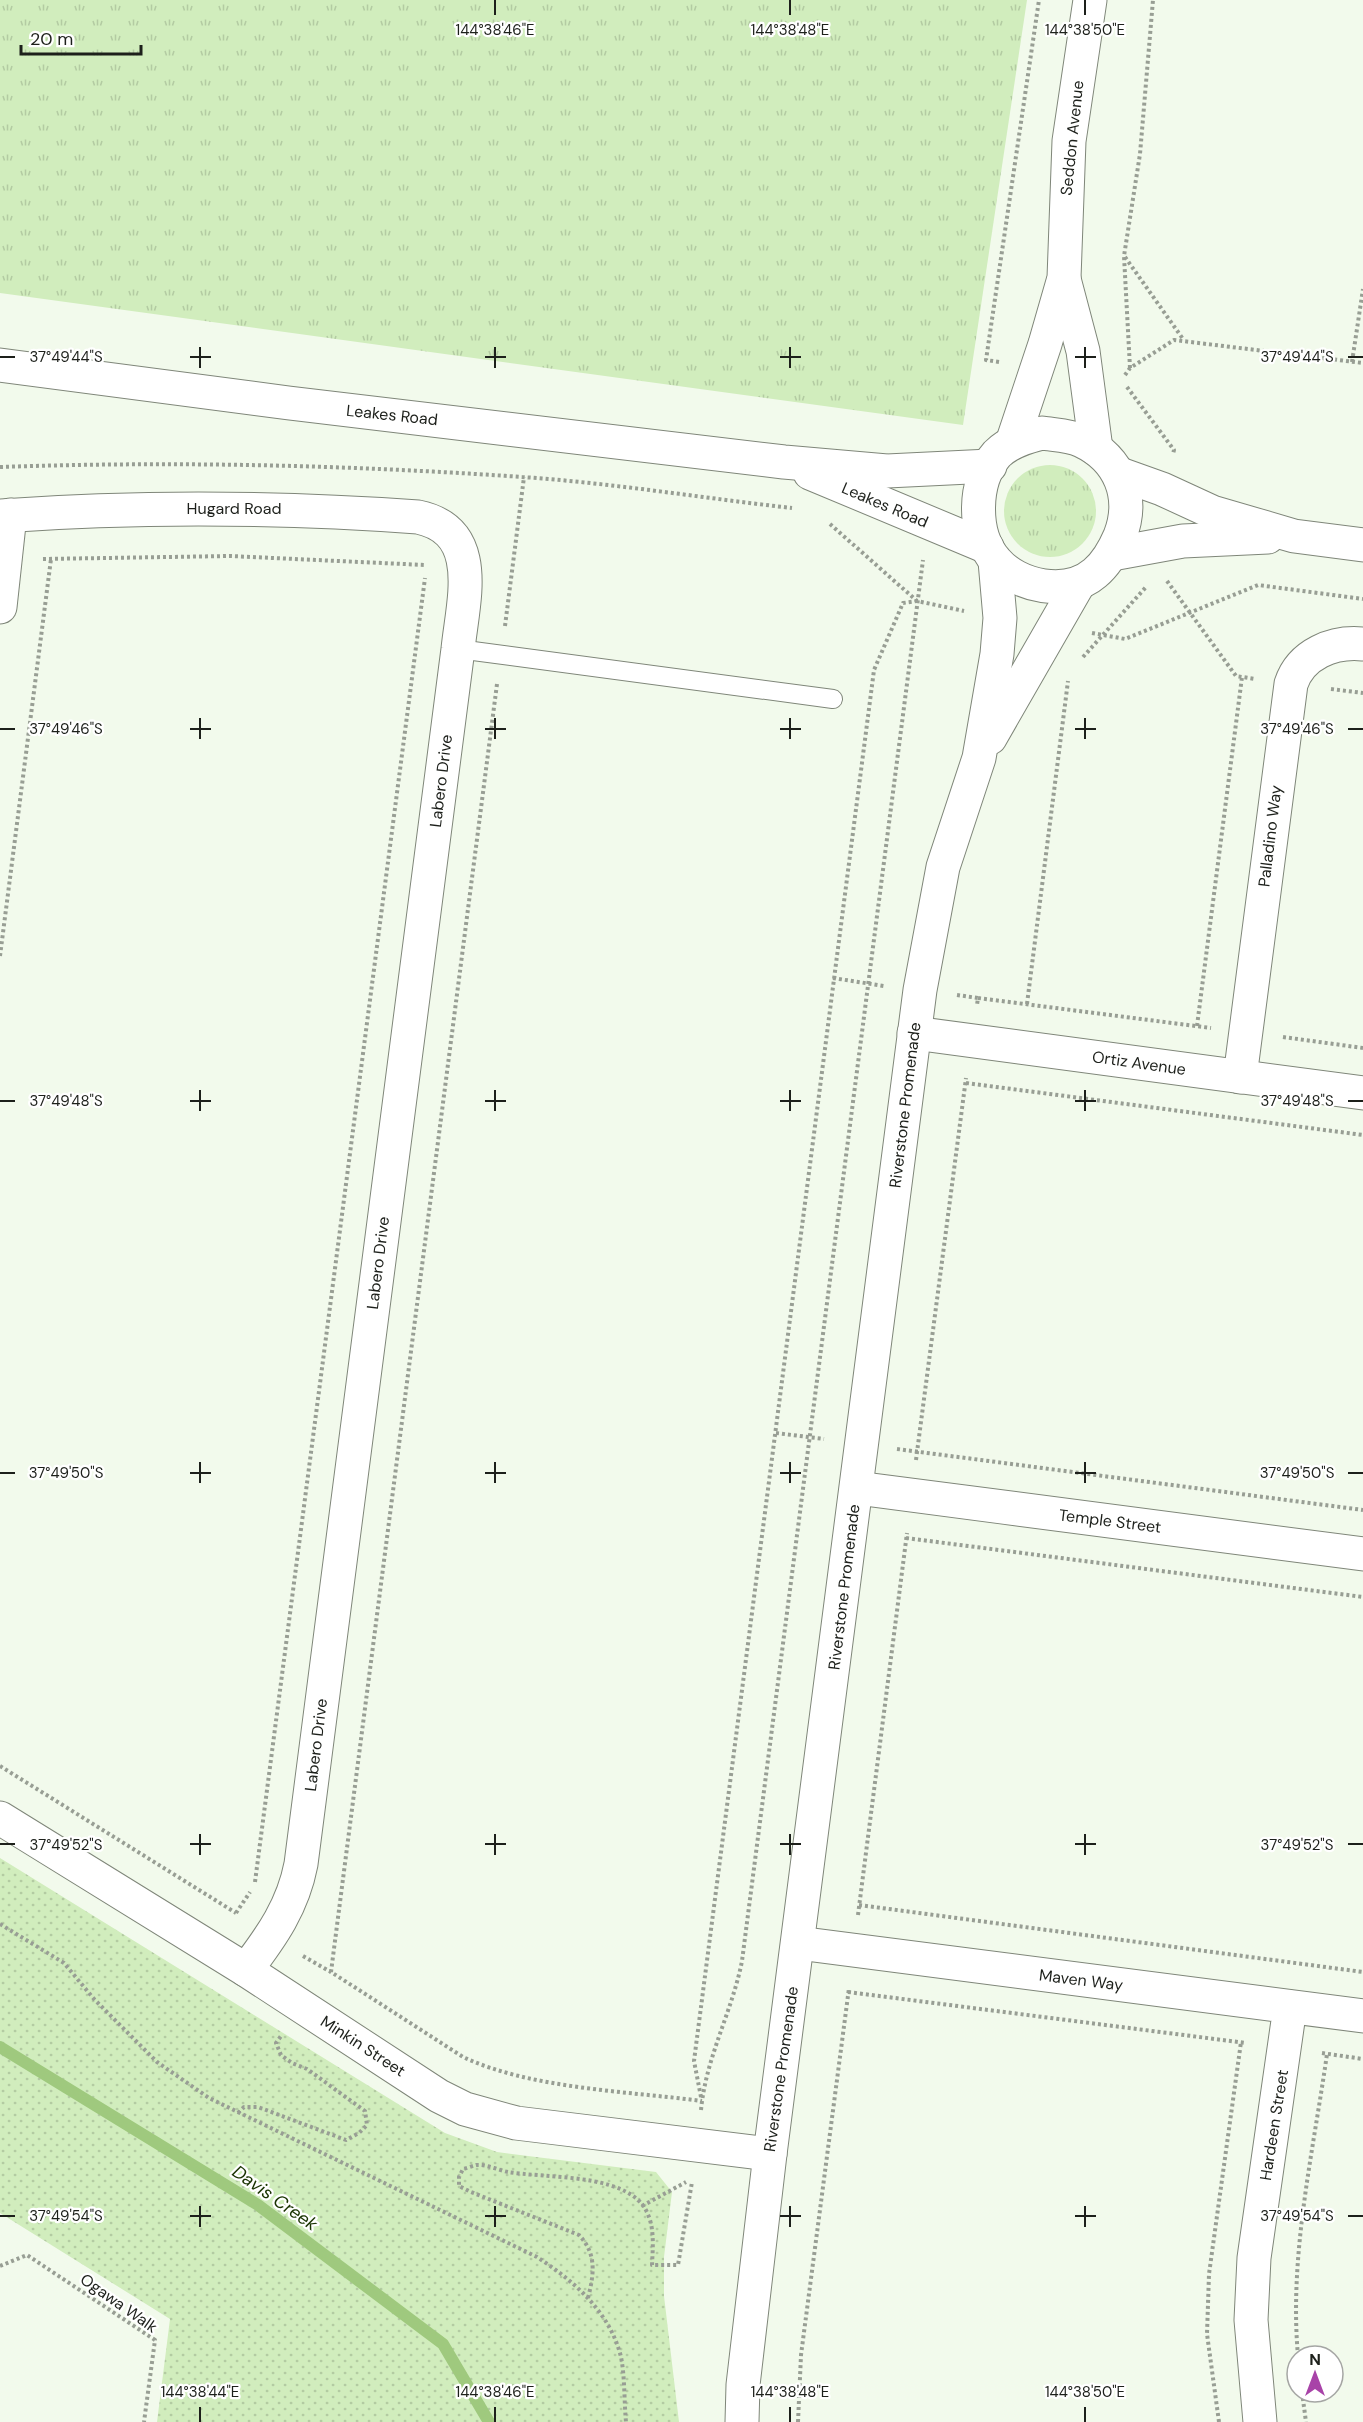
<svg xmlns="http://www.w3.org/2000/svg" width="1363" height="2422" font-family="'DM Sans',sans-serif">
	<style>
		.grass { fill: url(#grass-tufts) }
		.park { fill: url(#park-dots) }
		.lines { fill: none; stroke-linecap: round; stroke-linejoin: round }
		.stream { stroke: #9fc97e; stroke-width: 12 }
		.service-casing { stroke: #7f8679; stroke-width: 20 }
		.minor-casing { stroke: #7f8679; stroke-width: 35 }
		.tertiary-casing { stroke: #7f8679; stroke-width: 35 }
		.path { stroke: #989e94; stroke-width: 4; stroke-dasharray: 3 3; stroke-linecap: butt }
		.service { stroke: #fff; stroke-width: 18 }
		.minor { stroke: #fff; stroke-width: 33 }
		.tertiary { stroke: #fff; stroke-width: 33 }
		.ticks { fill: none; stroke: #1d201b; stroke-width: 2 }
		.labels { text-anchor: middle; dominant-baseline: central; stroke-width: 4.5; stroke-linejoin: round; paint-order: stroke }
		.street-label { font-size: 16px; fill: #1d201b; stroke: #fff }
		.water-label { font-size: 18px; font-style: italic; fill: #193300; stroke: #fff }
		.ticks-label { font-size: 15px; text-anchor: middle; fill: #1d201b; stroke: #fff; stroke-width: 4.5; stroke-linejoin: round; paint-order: stroke }
	</style>
	<defs>
		<pattern id="grass-tufts" width="24" height="20" patternUnits="userSpaceOnUse" patternTransform="scale(1.5)"><rect width="24" height="20" fill="#d1edbd"/><path d="M3 7l-1-3M5 7V3M7 7l1-3M15 17l-1-3M17 17v-4M19 17l1-3" fill="none" stroke="#b3cba2"/></pattern>
		<pattern id="park-dots" width="8" height="8" patternUnits="userSpaceOnUse" patternTransform="scale(1.5)"><rect width="8" height="8" fill="#d1edbd"/><path d="M2 2h.1M6 6h.1" fill="none" stroke="#b3cba2" stroke-width="1.8" stroke-linecap="round"/></pattern>
	</defs>
	<rect width="100%" height="100%" fill="#f2faec"/>
	<g class="grass">
		<polygon points="0,0 1027,0 963,425 0,293"/>
		<circle cx="1050" cy="511" r="46"/>
	</g>
	<polygon class="park" points="0,1858 445,2133 497,2152 656,2172 672,2192 664,2257 664,2296 679,2422 157,2422 170,2319 0,2213"/>
	<g class="lines">
		<polyline class="stream" points="0,2047 258,2205 443,2344 489,2422"/>
		<g class="service-casing">
			<polyline id="service" points="458,649 833,699"/>
		</g>
		<g class="minor-casing">
			<g id="minor">
				<polyline points="1064,279 1083,351 1096,449"/>
				<polyline points="0,365 289,403 784,462 887,471 990,466"/>
				<polyline points="1012,443 1045,344 1064,278 1069,141 1090,0"/>
				<polyline points="810,473 987,547"/>
				<path d="M0,516C140,506 278,507 418,517C484,531 463,600 458,649L301,1864C293,1906 272,1936 246,1970"/>
				<polyline points="0,607 10,515"/>
				<polyline points="914,1033 1363,1093"/>
				<path d="M1240,1077L1291,684C1301,654 1333,641 1363,644"/>
				<polyline points="857,1488 1363,1554"/>
				<polyline points="0,1818 246,1970 439,2096 465,2109 516,2123 770,2154"/>
				<polyline points="798,1943 1363,2016"/>
				<polyline points="1260,2422 1251,2320 1254,2258 1290,2007"/>
			</g>
		</g>
		<g class="tertiary-casing">
			<g id="tertiary">
				<path d="M1042,433C1055,435 1070,435 1082,441C1120,459 1135,497 1120,536C1114,550 1107,563 1095,573C1067,597 1018,587 996,561C972,534 973,481 997,454C1009,442 1026,437 1042,433Z"/>
				<polyline points="1120,474 1162,489 1212,512 1294,536 1363,545"/>
				<polyline points="1112,554 1183,541 1268,537"/>
				<polyline points="990,738 1079,583"/>
				<polyline points="742,2422 743,2385 770,2154 920,990 943,867 979,758 997,654 1000,618 995,561"/>
			</g>
		</g>
		<g class="path">
			<polyline points="1125,257 1183,339"/>
			<polyline points="999,362 986,360 1039,0"/>
			<polyline points="1352,362 1363,289"/>
			<polyline points="1130,368 1124,256 1140,154 1153,0"/>
			<polyline points="1125,375 1130,368 1174,340 1363,363"/>
			<polyline points="1127,387 1174,450 1173,454"/>
			<path d="M0,467C174,461 348,465 522,477C612,483 702,498 792,508"/>
			<polyline points="830,524 917,601 964,611"/>
			<polyline points="43,559 230,556 425,565"/>
			<polyline points="1167,581 1236,676 1255,679"/>
			<polyline points="505,626 524,477"/>
			<polyline points="1092,633 1125,639 1258,585 1363,599"/>
			<polyline points="1083,657 1146,587"/>
			<path d="M497,684L331,1972L463,2057C532,2089 626,2091 702,2101"/>
			<polyline points="1331,689 1363,693"/>
			<polyline points="0,956 51,559"/>
			<polyline points="833,978 884,986"/>
			<polyline points="957,995 978,998 977,1005"/>
			<polyline points="978,998 1211,1028"/>
			<polyline points="1027,1004 1068,681"/>
			<polyline points="1197,1026 1242,677"/>
			<polyline points="1283,1037 1363,1048"/>
			<polyline points="966,1083 1363,1135"/>
			<polyline points="776,1433 824,1439"/>
			<polyline points="897,1449 1363,1510"/>
			<polyline points="916,1460 966,1078"/>
			<polyline points="906,1538 1363,1597"/>
			<polyline points="0,1766 236,1913"/>
			<polyline points="255,1882 425,578"/>
			<polyline points="859,1905 1363,1972"/>
			<polyline points="236,1913 250,1892"/>
			<polyline points="858,1915 907,1533"/>
			<path d="M0,1924L64,1963L94,1999L157,2062L209,2098L537,2257C574,2281 610,2312 621,2357C625,2377 624,2401 626,2422"/>
			<polyline points="303,1956 331,1972"/>
			<polyline points="848,1992 1246,2043"/>
			<polyline points="1322,2053 1363,2059"/>
			<polyline points="701,2097 694,2061 874,670 903,603 917,601"/>
			<path d="M701,2110C706,2057 732,2012 742,1961L923,560"/>
			<polyline points="238,2113 244,2107 258,2107 346,2140 359,2133 367,2125 365,2111 307,2069 292,2063 281,2055 276,2043 281,2036"/>
			<polyline points="642,2206 686,2182"/>
			<polyline points="0,2266 27,2255 155,2340 144,2422"/>
			<path d="M588,2298C594,2274 597,2254 579,2235L471,2192L459,2186V2177L463,2169C467,2168 472,2166 476,2165C486,2164 498,2170 508,2172C544,2178 610,2174 638,2200C656,2217 653,2243 652,2265H678L692,2182"/>
			<path d="M1298,2356C1289,2255 1313,2153 1327,2054"/>
			<polyline points="1302,2392 1306,2422"/>
			<polyline points="798,2422 801,2355 849,1988"/>
			<polyline points="1219,2422 1207,2334 1209,2274 1241,2042"/>
		</g>
		<use href="#service" class="service"/>
		<use href="#minor" class="minor"/>
		<use href="#tertiary" class="tertiary"/>
	</g>
	<path class="ticks" d="M495,0V15M790,0V15M1085,0V15M200,347V368M495,347V368M790,347V368M1085,347V368M0,357H15M190,357H211M485,357H506M780,357H801M1075,357H1096M1348,357H1363M200,718V739M495,718V739M790,718V739M1085,718V739M0,729H15M190,729H211M485,729H506M780,729H801M1075,729H1096M1348,729H1363M200,1090V1111M495,1090V1111M790,1090V1111M1085,1090V1111M0,1101H15M190,1101H211M485,1101H506M780,1101H801M1075,1101H1096M1348,1101H1363M200,1462V1483M495,1462V1483M790,1462V1483M1085,1462V1483M0,1473H15M190,1473H211M485,1473H506M780,1473H801M1075,1473H1096M1348,1473H1363M200,1834V1855M495,1834V1855M790,1834V1855M1085,1834V1855M0,1844H15M190,1844H211M485,1844H506M780,1844H801M1075,1844H1096M1348,1844H1363M200,2206V2227M495,2206V2227M790,2206V2227M1085,2206V2227M0,2216H15M190,2216H211M485,2216H506M780,2216H801M1075,2216H1096M1348,2216H1363M200,2407V2422M495,2407V2422M790,2407V2422M1085,2407V2422"/>
	<g class="labels">
		<g class="street-label">
			<text transform="translate(1072 138) rotate(-84)">Seddon Avenue</text>
			<text transform="translate(392 415) rotate(6)">Leakes Road</text>
			<text transform="translate(885 505) rotate(23)">Leakes Road</text>
			<text x="234" y="508">Hugard Road</text>
			<text transform="translate(441 781) rotate(-83)">Labero Drive</text>
			<text transform="translate(1270 836) rotate(-83)">Palladino Way</text>
			<text transform="translate(1139 1063) rotate(8)">Ortiz Avenue</text>
			<text transform="translate(905 1105) rotate(-83)">Riverstone Promenade</text>
			<text transform="translate(378 1263) rotate(-83)">Labero Drive</text>
			<text transform="translate(1110 1521) rotate(7)">Temple Street</text>
			<text transform="translate(844 1587) rotate(-83)">Riverstone Promenade</text>
			<text transform="translate(316 1745) rotate(-83)">Labero Drive</text>
			<text transform="translate(1081 1980) rotate(7)">Maven Way</text>
			<text transform="translate(363 2046) rotate(33)">Minkin Street</text>
			<text transform="translate(781 2069) rotate(-82)">Riverstone Promenade</text>
			<text transform="translate(1274 2125) rotate(-81)">Hardeen Street</text>
			<text transform="translate(119 2303) rotate(35)">Ogawa Walk</text>
		</g>
		<g class="water-label">
			<text transform="translate(275 2198) rotate(35)">Davis Creek</text>
		</g>
	</g>
	<g class="ticks-label">
		<text x="495" y="35">144°38'46"E</text>
		<text x="790" y="35">144°38'48"E</text>
		<text x="1085" y="35">144°38'50"E</text>
		<text x="66" y="362">37°49'44"S</text>
		<text x="1297" y="362">37°49'44"S</text>
		<text x="66" y="734">37°49'46"S</text>
		<text x="1297" y="734">37°49'46"S</text>
		<text x="66" y="1106">37°49'48"S</text>
		<text x="1297" y="1106">37°49'48"S</text>
		<text x="66" y="1478">37°49'50"S</text>
		<text x="1297" y="1478">37°49'50"S</text>
		<text x="66" y="1850">37°49'52"S</text>
		<text x="1297" y="1850">37°49'52"S</text>
		<text x="66" y="2221">37°49'54"S</text>
		<text x="1297" y="2221">37°49'54"S</text>
		<text x="200" y="2397">144°38'44"E</text>
		<text x="495" y="2397">144°38'46"E</text>
		<text x="790" y="2397">144°38'48"E</text>
		<text x="1085" y="2397">144°38'50"E</text>
	</g>
	<g transform="translate(1315 2374)"><circle r="28" fill="#ffffff" stroke="#a5a6a4" stroke-width="1.5"/>
	<path d="M0-4.5L10 22L0 15L-10 22Z" fill="#a843a8"/>
	<text y="-9" font-size="16" font-weight="bold" text-anchor="middle" fill="#1d201b">N</text>
	</g>
	<path d="M21 45v9h120v-9" fill="none" stroke="#1d201b" stroke-width="3"/>
	<text x="30" y="45" font-size="18" fill="#1d201b" stroke="#ffffff" stroke-width="4.5" paint-order="stroke">20 m</text>
</svg>
